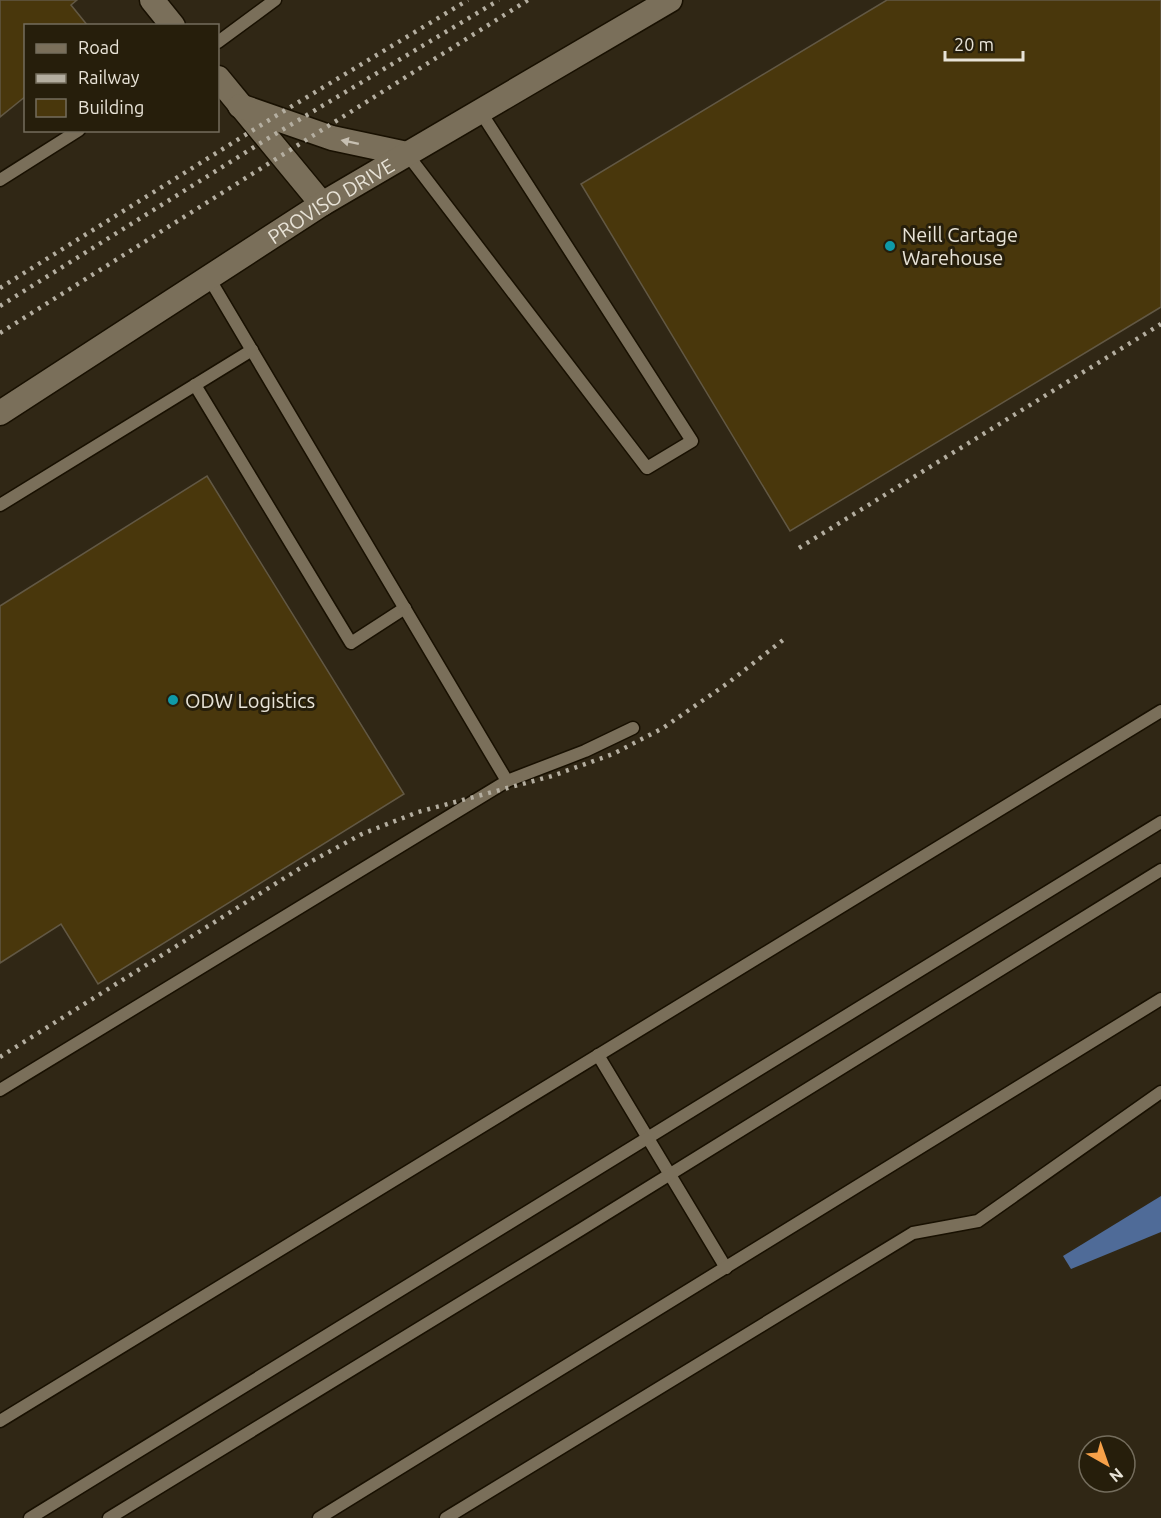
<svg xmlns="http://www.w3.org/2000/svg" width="1161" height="1518" font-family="Ubuntu,sans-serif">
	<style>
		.water { fill: #4f6b98 }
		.building { fill: #49370c; stroke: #625844; stroke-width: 1.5 }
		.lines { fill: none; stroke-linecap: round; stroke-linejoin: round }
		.lane-casing { stroke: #181001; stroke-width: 15 }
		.street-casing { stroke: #181001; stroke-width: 27 }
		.lane { stroke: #7a6f5a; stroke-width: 12 }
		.street { stroke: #7a6f5a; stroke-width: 24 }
		.rail { stroke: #b4aea0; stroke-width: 4.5; stroke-dasharray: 3 6; stroke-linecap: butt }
		.oneway { fill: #c7c0b2 }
		.culture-dot { fill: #0f9aa8; stroke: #261e0b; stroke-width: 2 }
		.labels { text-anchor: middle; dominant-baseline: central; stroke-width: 6; stroke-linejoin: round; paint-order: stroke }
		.street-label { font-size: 20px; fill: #e8e3d7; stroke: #261e0b }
		.poi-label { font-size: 20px; fill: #e8e3d7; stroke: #261e0b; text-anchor: start }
	</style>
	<rect width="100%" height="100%" fill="#302715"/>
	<polygon class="water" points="1161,1196 1161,1232 1071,1269 1063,1256"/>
	<g class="building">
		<polygon points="0,0 77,0 71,5 88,26 26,26 26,96 0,117"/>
		<polygon points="887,0 1161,0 1161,307 790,531 581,184"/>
		<polygon points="207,476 404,794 98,984 61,924 0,963 0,606"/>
	</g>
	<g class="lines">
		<g class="lane-casing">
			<g id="lane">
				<polyline points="218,42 275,0"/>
				<polyline points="407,154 647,468 692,441 480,111"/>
				<polyline points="0,180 79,130"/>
				<polyline points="195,385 351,643 405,608"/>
				<polyline points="0,505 252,350"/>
				<polyline points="507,781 585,751 633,728"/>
				<polyline points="598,1055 726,1268"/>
				<polyline points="0,1090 507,781 209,278"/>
				<polyline points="0,1421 1161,711"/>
				<polyline points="30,1518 1161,822"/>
				<polyline points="109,1518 580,1230 1161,870"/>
				<polyline points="319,1518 1161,999"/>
				<polyline points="446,1518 913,1233 978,1221 1161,1092"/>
			</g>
		</g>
		<g class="street-casing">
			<g id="street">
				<polyline points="152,0 173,26"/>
				<polyline points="218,78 322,204"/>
				<polyline points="240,106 332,138 407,154"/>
				<path id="s1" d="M0,413L322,204L670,0"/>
			</g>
		</g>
		<use href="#lane" class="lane"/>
		<use href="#street" class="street"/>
		<g class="rail">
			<polyline points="0,288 274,117 468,0"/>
			<polyline points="0,306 267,139 499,0"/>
			<polyline points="0,333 528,0"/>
			<polyline points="799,548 1161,324"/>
			<polyline points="0,1057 310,862 362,834 418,812 552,776 613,754 663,728 728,683 783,640"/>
		</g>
	</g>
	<defs><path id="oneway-solid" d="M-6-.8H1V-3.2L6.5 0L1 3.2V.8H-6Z" transform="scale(1.5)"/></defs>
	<use class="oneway" href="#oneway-solid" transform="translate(350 142) rotate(-168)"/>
	<g class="culture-dot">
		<circle cx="890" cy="246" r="6"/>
		<circle cx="173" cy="700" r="6"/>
	</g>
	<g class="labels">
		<g class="street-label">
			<text stroke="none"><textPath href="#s1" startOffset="393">PROVISO DRIVE</textPath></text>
		</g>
		<g class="poi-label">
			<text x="902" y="234">Neill Cartage<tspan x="902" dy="23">Warehouse</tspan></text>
			<text x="185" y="700">ODW Logistics</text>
		</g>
	</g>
	<rect x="24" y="24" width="195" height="108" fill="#261e0b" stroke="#746d5d" stroke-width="1.5"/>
	<rect x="36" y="44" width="30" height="9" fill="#7a6f5a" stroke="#746d5d" stroke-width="1.5"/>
	<text x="78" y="54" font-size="18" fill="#e8e3d7">Road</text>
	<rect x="36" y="74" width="30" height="9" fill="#b4aea0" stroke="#746d5d" stroke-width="1.5"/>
	<text x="78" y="84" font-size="18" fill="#e8e3d7">Railway</text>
	<rect x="36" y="99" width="30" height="18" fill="#49370c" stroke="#746d5d" stroke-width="1.5"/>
	<text x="78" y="114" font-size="18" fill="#e8e3d7">Building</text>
	<g transform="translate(1107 1464) rotate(140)"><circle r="28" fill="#261e0b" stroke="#746d5d" stroke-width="1.5"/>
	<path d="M0-4.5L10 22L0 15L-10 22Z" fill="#f7a149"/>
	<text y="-9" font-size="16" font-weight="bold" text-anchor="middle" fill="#e8e3d7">N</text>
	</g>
	<path d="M945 51v9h78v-9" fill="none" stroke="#e8e3d7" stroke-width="3"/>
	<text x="954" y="51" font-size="18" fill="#e8e3d7" stroke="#261e0b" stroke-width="4.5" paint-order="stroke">20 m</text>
</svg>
